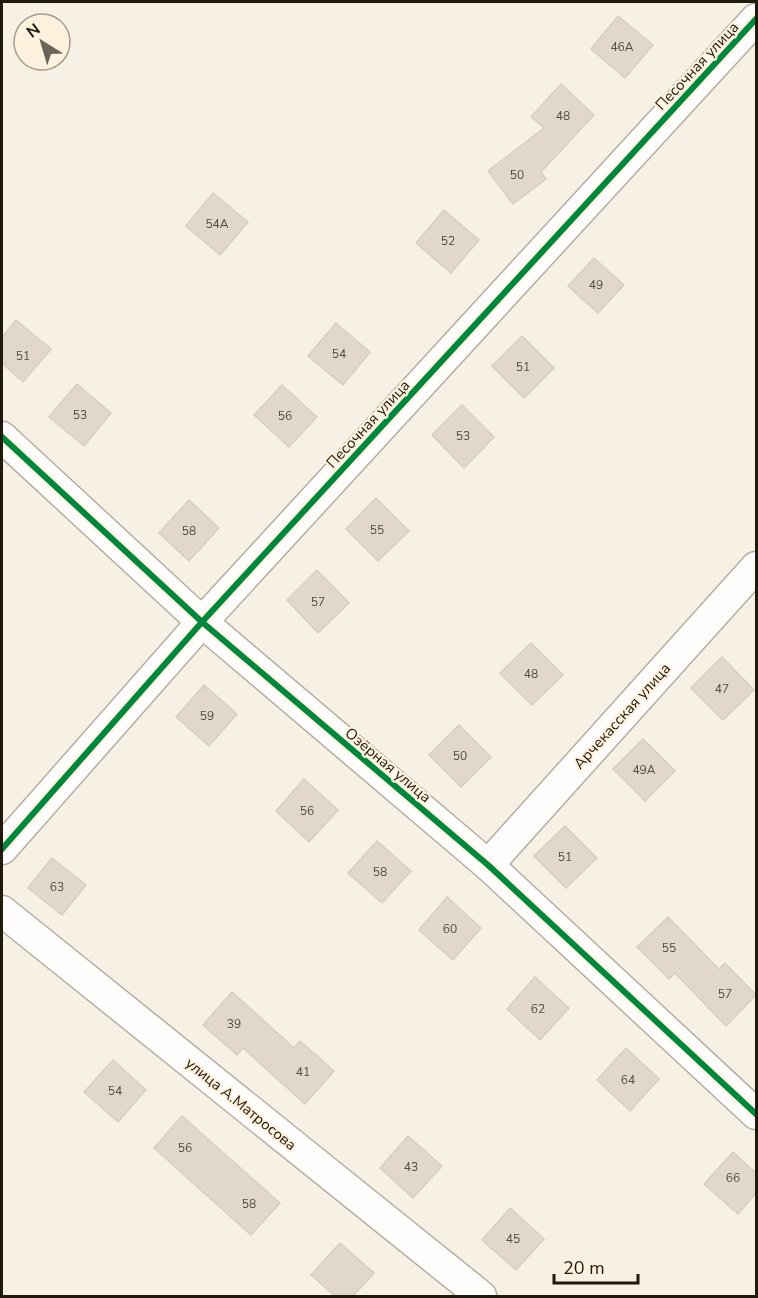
<svg xmlns="http://www.w3.org/2000/svg" width="758" height="1298" font-family="'Nunito Sans',sans-serif">
	<style>
		.building { fill: #e1d7cd; stroke: #d8cec5; stroke-width: 1.5 }
		.lines { fill: none; stroke-linecap: round; stroke-linejoin: round }
		.minor-casing { stroke: #b4aea3; stroke-width: 33 }
		.minor { stroke: #fefdfb; stroke-width: 30 }
		.cycleway-casing { stroke: #fef2de; stroke-width: 10 }
		.cycleway { stroke: #00873e; stroke-width: 6 }
		.labels { text-anchor: middle; dominant-baseline: central; stroke-width: 4.5; stroke-linejoin: round; paint-order: stroke }
		.number-label { font-size: 12px; fill: #534c40 }
		.street-label { font-size: 15px; fill: #20190d; stroke: #fef2de }
	</style>
	<rect width="100%" height="100%" fill="#f7f0e5"/>
	<g class="building">
		<polygon points="618,16 653,45 625,78 591,49"/>
		<polygon points="561,84 594,115 541,172 546,179 513,204 488,171 544,128 531,117"/>
		<polygon points="213,193 248,222 220,255 186,226"/>
		<polygon points="444,210 479,240 451,273 416,243"/>
		<polygon points="594,258 624,285 598,313 568,286"/>
		<polygon points="16,320 51,349 23,382 2,363 2,337"/>
		<polygon points="336,323 370,352 343,385 308,356"/>
		<polygon points="522,336 554,368 524,398 492,366"/>
		<polygon points="77,384 111,413 84,446 49,417"/>
		<polygon points="282,385 317,417 289,447 254,415"/>
		<polygon points="462,405 494,437 464,468 432,435"/>
		<polygon points="376,498 409,531 378,561 346,529"/>
		<polygon points="189,500 219,528 189,561 159,533"/>
		<polygon points="317,570 349,603 318,633 287,600"/>
		<polygon points="531,643 563,675 532,705 500,673"/>
		<polygon points="722,657 754,690 723,720 691,688"/>
		<polygon points="204,685 237,714 209,746 176,717"/>
		<polygon points="459,725 491,757 461,787 429,755"/>
		<polygon points="643,739 675,771 645,801 613,769"/>
		<polygon points="304,779 338,810 309,842 276,811"/>
		<polygon points="565,826 597,858 566,888 534,856"/>
		<polygon points="377,841 411,871 382,903 348,873"/>
		<polygon points="52,858 86,885 62,915 28,888"/>
		<polygon points="447,897 481,928 453,960 419,930"/>
		<polygon points="668,917 719,969 725,963 756,995 726,1026 675,973 669,979 637,947"/>
		<polygon points="535,977 569,1008 540,1040 507,1009"/>
		<polygon points="232,992 294,1048 300,1041 334,1071 305,1104 243,1048 237,1055 203,1025"/>
		<polygon points="626,1048 659,1079 630,1111 597,1080"/>
		<polygon points="113,1060 146,1090 118,1122 84,1092"/>
		<polygon points="182,1116 280,1203 251,1235 154,1148"/>
		<polygon points="408,1136 442,1166 413,1198 380,1168"/>
		<polygon points="733,1152 756,1173 756,1193 738,1214 704,1184"/>
		<polygon points="510,1208 544,1239 516,1270 482,1240"/>
		<polygon points="340,1243 374,1273 353,1296 335,1296 311,1275"/>
	</g>
	<g class="lines">
		<g class="minor-casing">
			<g id="minor">
				<polyline points="2,437 202,622 488,865 756,1114"/>
				<polyline points="2,849 202,622 756,19"/>
				<polyline points="488,865 756,567"/>
				<polyline points="2,911 481,1296"/>
			</g>
		</g>
		<use href="#minor" class="minor"/>
		<g class="cycleway-casing">
			<g id="cycleway">
				<polyline points="2,437 202,622 488,865 756,1114"/>
				<polyline points="2,849 202,622 756,19"/>
			</g>
		</g>
		<use href="#cycleway" class="cycleway"/>
	</g>
	<g class="labels">
		<g class="number-label">
			<text x="622" y="47">46А</text>
			<text x="563" y="116">48</text>
			<text x="517" y="175">50</text>
			<text x="217" y="224">54А</text>
			<text x="448" y="241">52</text>
			<text x="596" y="285">49</text>
			<text x="339" y="354">54</text>
			<text x="23" y="356">51</text>
			<text x="523" y="367">51</text>
			<text x="80" y="415">53</text>
			<text x="285" y="416">56</text>
			<text x="463" y="436">53</text>
			<text x="377" y="530">55</text>
			<text x="189" y="531">58</text>
			<text x="318" y="602">57</text>
			<text x="531" y="674">48</text>
			<text x="722" y="689">47</text>
			<text x="207" y="716">59</text>
			<text x="460" y="756">50</text>
			<text x="644" y="770">49А</text>
			<text x="307" y="811">56</text>
			<text x="565" y="857">51</text>
			<text x="380" y="872">58</text>
			<text x="57" y="887">63</text>
			<text x="450" y="929">60</text>
			<text x="669" y="948">55</text>
			<text x="725" y="994">57</text>
			<text x="538" y="1009">62</text>
			<text x="234" y="1024">39</text>
			<text x="303" y="1072">41</text>
			<text x="628" y="1080">64</text>
			<text x="115" y="1091">54</text>
			<text x="185" y="1148">56</text>
			<text x="411" y="1167">43</text>
			<text x="733" y="1178">66</text>
			<text x="249" y="1204">58</text>
			<text x="513" y="1239">45</text>
		</g>
		<g class="street-label">
			<text transform="translate(697 66) rotate(-47)">Песочная улица</text>
			<text transform="translate(368 424) rotate(-47)">Песочная улица</text>
			<text transform="translate(622 716) rotate(-48)">Арчекасская улица</text>
			<text transform="translate(388 765) rotate(40)">Озёрная улица</text>
			<text transform="translate(241 1104) rotate(39)">улица А.Матросова</text>
		</g>
	</g>
	<rect width="758" height="1298" fill="none" stroke="#20190d" stroke-width="6"/>
	<g transform="translate(42 42) rotate(323)"><circle r="28" fill="#fef2de" stroke="#a59b8a" stroke-width="1.5"/>
	<path d="M0-4.5L10 22L0 15L-10 22Z" fill="#6b6459"/>
	<text y="-9" font-size="16" font-weight="bold" text-anchor="middle" fill="#20190d">N</text>
	</g>
	<path d="M554 1274v9h84v-9" fill="none" stroke="#20190d" stroke-width="3"/>
	<text x="563" y="1274" font-size="18" fill="#20190d" stroke="#fef2de" stroke-width="4.5" paint-order="stroke">20 m</text>
</svg>
